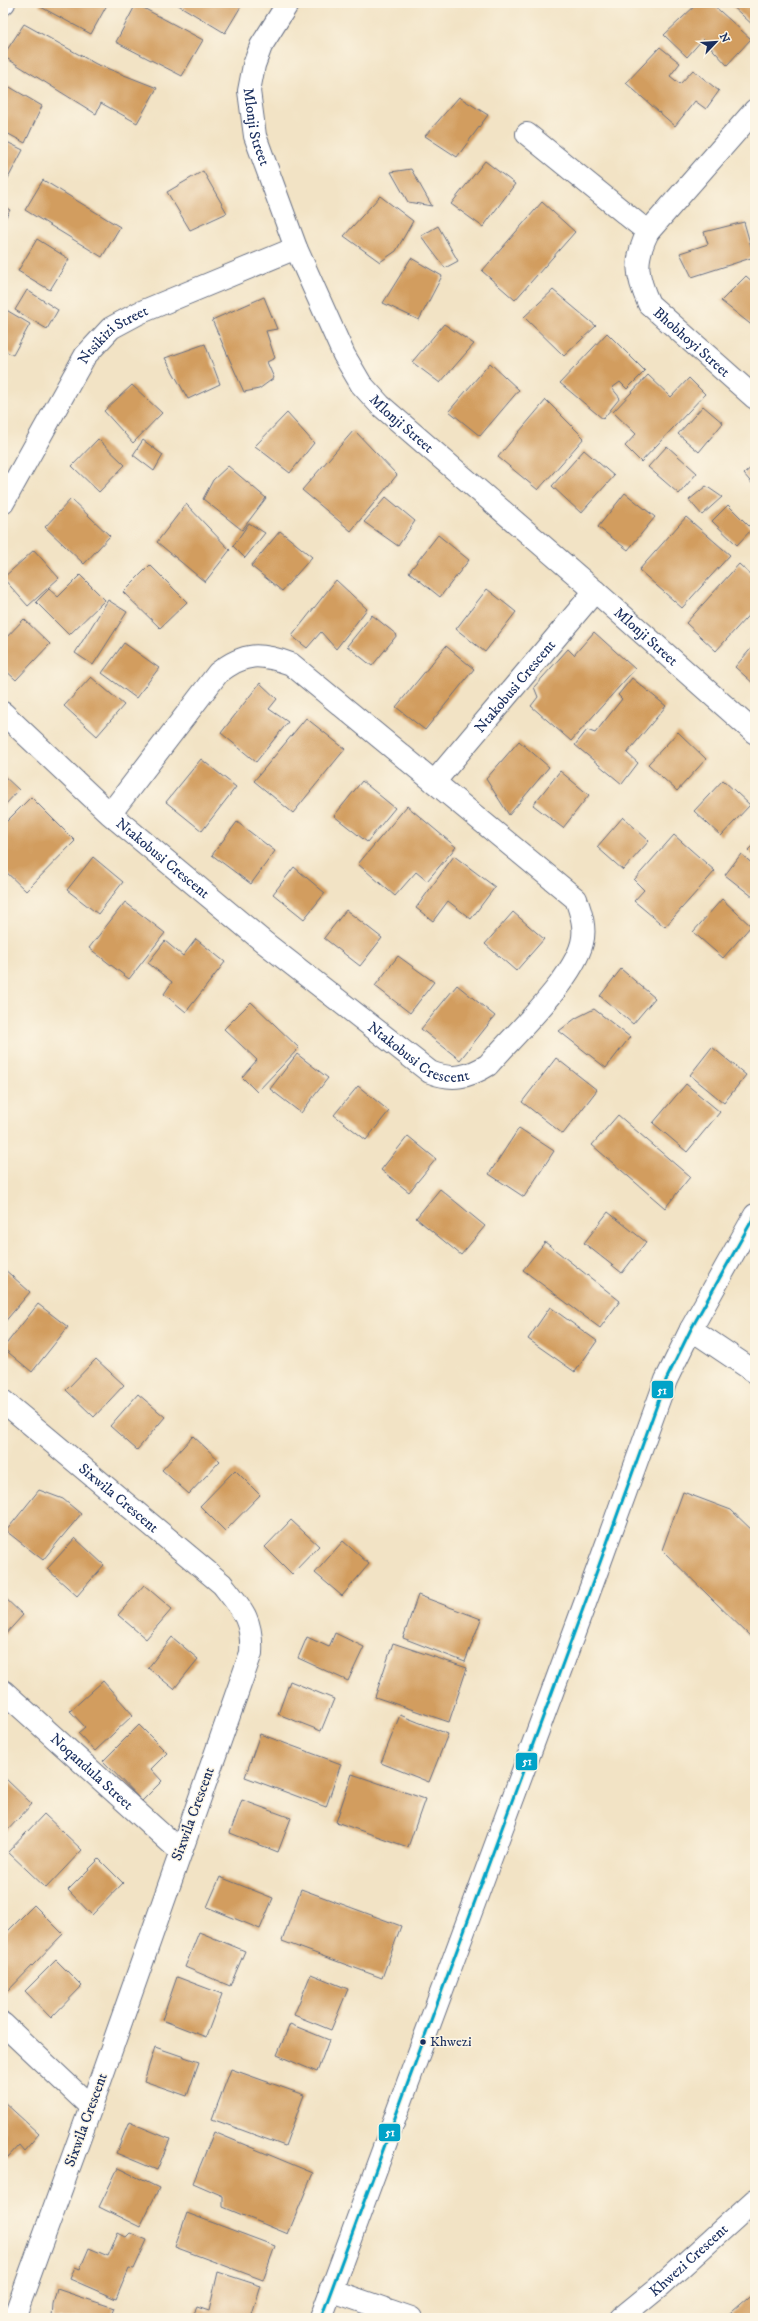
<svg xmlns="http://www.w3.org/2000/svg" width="758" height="2321" font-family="'IM FELL DW Pica',serif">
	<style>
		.building { fill: #d29d5e }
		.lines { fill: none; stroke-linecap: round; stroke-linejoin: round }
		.minor-casing { stroke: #666e82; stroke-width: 24 }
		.tertiary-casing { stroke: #666e82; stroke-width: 24 }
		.minor { stroke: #fff; stroke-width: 22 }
		.tertiary { stroke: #fff; stroke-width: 22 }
		.bus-1-casing { stroke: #fcf5e5; stroke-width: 6 }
		.bus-1 { stroke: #01a3c8; stroke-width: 3 }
		.bus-dot { fill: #1b2f5e; stroke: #fcf5e5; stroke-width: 1.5 }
		.labels { text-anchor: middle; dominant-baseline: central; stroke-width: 3; stroke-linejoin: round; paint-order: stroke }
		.bus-label { font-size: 14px; fill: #1b2f5e; stroke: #fcf5e5; text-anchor: start }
		.street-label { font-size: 15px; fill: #1b2f5e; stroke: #fcf5e5 }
		.line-badge { stroke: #fcf5e5; stroke-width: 1.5 }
		.badge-label { font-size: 11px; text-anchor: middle; font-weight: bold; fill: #fff }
	</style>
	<rect width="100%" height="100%" fill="#fcf5e5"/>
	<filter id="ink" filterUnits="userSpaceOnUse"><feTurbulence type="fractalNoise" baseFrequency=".025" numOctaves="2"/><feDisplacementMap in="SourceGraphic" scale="8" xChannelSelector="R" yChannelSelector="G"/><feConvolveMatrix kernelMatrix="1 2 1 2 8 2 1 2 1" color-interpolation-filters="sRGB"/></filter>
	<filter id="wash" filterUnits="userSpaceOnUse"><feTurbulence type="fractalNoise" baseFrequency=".012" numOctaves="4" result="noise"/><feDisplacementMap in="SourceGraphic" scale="16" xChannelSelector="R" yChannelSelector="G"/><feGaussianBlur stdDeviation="0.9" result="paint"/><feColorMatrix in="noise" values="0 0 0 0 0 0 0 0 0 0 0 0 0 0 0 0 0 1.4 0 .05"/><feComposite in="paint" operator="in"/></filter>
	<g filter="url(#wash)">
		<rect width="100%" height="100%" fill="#f2e3c5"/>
		<g id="blocks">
			<g class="building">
				<polygon points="41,3 108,3 91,34 39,6"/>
				<polygon points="175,3 243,3 225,33"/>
				<polygon points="698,3 711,3 751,39 727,65 703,39 687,57 664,35"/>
				<polygon points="729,3 755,3 755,27"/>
				<polygon points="136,4 203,40 182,76 116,42"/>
				<polygon points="24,24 96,64 157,88 137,123 101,103 96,114 3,56"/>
				<polygon points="660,47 680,63 670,76 680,84 693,70 719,91 706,109 695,101 675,126 626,83"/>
				<polygon points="3,83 42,106 25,143 3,131"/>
				<polygon points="459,97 488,115 457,157 425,136"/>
				<polygon points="3,140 23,150 5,184 3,183"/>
				<polygon points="485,161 515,184 483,227 451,204"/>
				<polygon points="411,169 432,206 408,202 391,172"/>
				<polygon points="203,171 227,213 190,230 167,192"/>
				<polygon points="43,180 120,227 102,257 25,210"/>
				<polygon points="380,196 413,221 396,251 380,262 344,236"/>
				<polygon points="542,202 575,232 515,300 482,271"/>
				<polygon points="3,206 10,210 3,222"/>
				<polygon points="744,222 754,257 692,277 680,253 708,244 704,232"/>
				<polygon points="438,226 458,261 445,268 421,236"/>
				<polygon points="37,239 69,259 50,290 18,271"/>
				<polygon points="411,258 442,276 419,320 383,303"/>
				<polygon points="746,276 755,284 754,327 721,301"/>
				<polygon points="27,290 58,310 47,329 15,310"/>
				<polygon points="553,290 596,326 564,356 524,317"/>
				<polygon points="264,297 277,329 266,331 275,358 267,362 274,378 259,389 244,392 212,320"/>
				<polygon points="3,308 30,324 13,355 3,350"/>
				<polygon points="444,324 474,344 440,383 412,362"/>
				<polygon points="607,333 645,371 627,389 620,382 612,388 620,398 603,419 560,383"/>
				<polygon points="205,344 220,384 188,399 165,358"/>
				<polygon points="490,363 519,390 480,436 449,411"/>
				<polygon points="648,375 671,397 689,378 705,394 641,462 625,446 636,434 613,412"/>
				<polygon points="132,385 162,413 133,443 104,411"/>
				<polygon points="546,400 584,438 538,490 498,457"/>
				<polygon points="703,406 723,423 699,452 678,434"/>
				<polygon points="287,413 314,443 290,473 255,446"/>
				<polygon points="354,430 397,475 351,531 302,490"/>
				<polygon points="98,439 125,465 99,492 72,466"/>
				<polygon points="143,440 163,455 154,471 133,455"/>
				<polygon points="667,446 697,473 679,494 648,467"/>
				<polygon points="584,450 614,476 581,513 552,486"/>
				<polygon points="755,464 755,487 744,474"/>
				<polygon points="228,466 266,498 242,530 203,499 213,480"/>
				<polygon points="706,486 722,497 702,515 689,500"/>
				<polygon points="625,493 655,517 628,550 598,527"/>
				<polygon points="386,497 415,521 398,546 364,522"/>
				<polygon points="71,499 110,536 84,564 45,527"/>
				<polygon points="186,504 230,550 205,582 157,542"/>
				<polygon points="728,505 752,529 737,545 712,521"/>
				<polygon points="686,517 730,555 682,608 639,570"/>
				<polygon points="249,523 265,533 245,558 233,546"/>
				<polygon points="280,531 312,557 282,591 251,566"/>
				<polygon points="438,535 469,560 440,597 409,572"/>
				<polygon points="34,550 59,578 28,606 3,578"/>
				<polygon points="739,564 755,579 755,608 716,651 686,623"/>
				<polygon points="150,565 187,602 160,628 123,592"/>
				<polygon points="80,575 105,600 69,635 36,602 49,589 58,597"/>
				<polygon points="336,580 367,609 336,649 321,632 307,648 292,636"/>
				<polygon points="487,589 516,612 485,652 456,629"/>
				<polygon points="108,600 127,612 93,665 75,653"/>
				<polygon points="372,615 397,635 372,666 347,646"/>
				<polygon points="24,619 50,644 16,680 3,668 3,641"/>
				<polygon points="594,632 635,669 571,741 531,706 538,697 534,687 568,649 574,655"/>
				<polygon points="124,643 159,668 136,698 102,673"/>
				<polygon points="755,644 755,685 735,667"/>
				<polygon points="446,646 474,669 425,730 396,707"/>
				<polygon points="91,677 124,705 97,736 64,706"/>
				<polygon points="632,678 666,706 627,753 638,763 622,784 575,745 587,730 595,733 622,699 618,695"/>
				<polygon points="260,683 277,699 269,709 288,722 256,762 221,733"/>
				<polygon points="306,718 345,749 293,813 254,781"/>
				<polygon points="678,732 706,759 677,791 648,764"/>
				<polygon points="519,741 549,767 509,815 486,779"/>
				<polygon points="201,759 236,787 202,831 166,802"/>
				<polygon points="560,771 589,795 563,828 533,805"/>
				<polygon points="3,775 19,790 3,807"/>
				<polygon points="723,780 750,805 721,836 694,811"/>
				<polygon points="362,781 395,808 367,842 334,816"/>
				<polygon points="31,797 75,841 26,891 3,869 3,854 7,850 3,847 3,825"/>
				<polygon points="407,806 456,847 427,881 416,872 395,896 358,864"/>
				<polygon points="623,817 649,841 623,870 597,847"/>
				<polygon points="237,822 275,851 251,884 212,855"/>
				<polygon points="674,835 715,871 665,927 634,901 644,890 634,880"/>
				<polygon points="755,843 755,857 748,850"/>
				<polygon points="741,854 755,866 755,895 753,897 725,875"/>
				<polygon points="454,856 495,887 471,919 448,901 433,921 416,908"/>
				<polygon points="93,857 123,882 98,914 67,890"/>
				<polygon points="294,867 325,893 304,919 273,894"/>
				<polygon points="722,899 751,926 723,958 693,932"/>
				<polygon points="125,902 165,933 129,979 89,948"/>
				<polygon points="346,910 382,938 360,966 324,938"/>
				<polygon points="513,912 544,939 516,971 485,944"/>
				<polygon points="196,939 225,962 186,1012 164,994 172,982 148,963 165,941 183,956"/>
				<polygon points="398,956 434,982 410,1013 375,986"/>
				<polygon points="621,969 655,998 633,1024 600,996"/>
				<polygon points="457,985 495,1016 460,1060 421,1029"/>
				<polygon points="251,1002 299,1048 257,1092 242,1077 257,1060 224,1029"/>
				<polygon points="594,1009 630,1037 606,1068 559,1031 576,1018"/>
				<polygon points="712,1047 746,1075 724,1103 690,1075"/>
				<polygon points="297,1054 328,1078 301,1113 270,1089"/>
				<polygon points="556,1058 597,1090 563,1134 522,1102"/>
				<polygon points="686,1084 720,1112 687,1152 653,1123"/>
				<polygon points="358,1086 389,1111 366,1140 334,1115"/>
				<polygon points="618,1115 690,1177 665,1208 592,1145"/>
				<polygon points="519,1128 554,1151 524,1197 489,1174"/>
				<polygon points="408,1136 436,1159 409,1192 381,1170"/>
				<polygon points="440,1189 485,1226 461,1255 416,1218"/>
				<polygon points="608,1212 646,1242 622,1273 584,1243"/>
				<polygon points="545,1242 620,1301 600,1328 523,1270"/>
				<polygon points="3,1268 30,1292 3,1324"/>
				<polygon points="38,1304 68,1327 32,1372 3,1348"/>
				<polygon points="550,1307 597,1341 575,1372 528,1339"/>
				<polygon points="96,1359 124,1385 94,1417 66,1390"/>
				<polygon points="138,1394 165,1417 137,1450 110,1426"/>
				<polygon points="193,1436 220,1461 189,1494 162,1470"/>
				<polygon points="235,1470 260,1495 225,1531 200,1506"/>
				<polygon points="39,1490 63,1499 81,1514 43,1560 6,1531"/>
				<polygon points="683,1492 731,1510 755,1533 755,1641 662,1550"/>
				<polygon points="291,1520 319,1546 292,1574 265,1547"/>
				<polygon points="75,1538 104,1565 77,1596 47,1569"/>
				<polygon points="343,1541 369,1564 342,1596 315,1573"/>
				<polygon points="144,1585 172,1609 146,1639 118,1615"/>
				<polygon points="418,1595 481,1619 465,1662 403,1638"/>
				<polygon points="3,1596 23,1615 3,1637"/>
				<polygon points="335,1633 364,1647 348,1681 298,1658 307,1637 329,1647"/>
				<polygon points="172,1637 198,1659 174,1689 148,1668"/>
				<polygon points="393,1643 467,1668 449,1722 375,1697"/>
				<polygon points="103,1681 133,1715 95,1751 78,1733 85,1727 70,1711"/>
				<polygon points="290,1681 334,1699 321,1731 278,1714"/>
				<polygon points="400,1715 448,1734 429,1782 381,1763"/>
				<polygon points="139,1725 167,1753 151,1769 162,1781 142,1801 103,1761"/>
				<polygon points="260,1734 341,1764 326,1807 245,1777"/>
				<polygon points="352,1774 425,1799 408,1847 336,1822"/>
				<polygon points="6,1779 32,1804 5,1833 3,1831 3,1782"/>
				<polygon points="242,1800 291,1818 278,1852 230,1833"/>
				<polygon points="44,1814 82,1850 46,1888 8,1852"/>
				<polygon points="99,1859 123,1883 92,1915 68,1890"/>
				<polygon points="220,1877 273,1898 260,1929 207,1907"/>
				<polygon points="301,1889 401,1926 382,1978 282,1941"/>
				<polygon points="34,1905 63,1934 4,1995 3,1936"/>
				<polygon points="199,1932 245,1951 230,1986 185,1967"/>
				<polygon points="56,1960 82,1986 51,2018 25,1991"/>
				<polygon points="311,1974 348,1989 331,2030 294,2015"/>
				<polygon points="177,1977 222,1994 206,2037 162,2020"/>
				<polygon points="290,2024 329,2040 317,2072 277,2055"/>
				<polygon points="155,2047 199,2062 187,2096 144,2081"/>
				<polygon points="231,2069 304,2095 285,2146 212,2119"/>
				<polygon points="3,2101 39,2134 24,2151 19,2145 8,2157 3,2153"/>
				<polygon points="129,2122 170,2139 157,2170 116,2153"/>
				<polygon points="214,2132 313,2173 288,2234 223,2207 223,2196 193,2183"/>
				<polygon points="118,2168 159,2188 140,2227 99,2207"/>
				<polygon points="187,2213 275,2246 263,2280 175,2247"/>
				<polygon points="118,2233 126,2237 130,2233 147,2240 134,2269 129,2268 116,2299 70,2279 75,2267 80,2269 89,2248 108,2256"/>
				<polygon points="218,2272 261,2286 251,2318 192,2318 197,2307 209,2311"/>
				<polygon points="57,2289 114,2308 110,2318 52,2318 53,2304"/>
				<polygon points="755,2291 755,2318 724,2318"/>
			</g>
		</g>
	</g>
	<g filter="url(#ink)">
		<use href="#blocks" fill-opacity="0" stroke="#666e82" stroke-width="1"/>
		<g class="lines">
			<g class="minor-casing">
				<g id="minor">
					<path id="s1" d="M288,3L261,46L254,65L249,91L255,136L296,248L344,355L361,384L380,405L595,591L755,733"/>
					<polyline points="3,4 4,3"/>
					<path id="s2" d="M755,110L648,232C634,260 636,275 649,304L755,398"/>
					<polyline points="527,134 648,232"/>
					<path id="s3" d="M3,503L85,356L111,328L139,313L296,248"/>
					<path id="s4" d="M3,713L110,814L265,943L430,1072C452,1081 469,1077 488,1065C514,1035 573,980 582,943C586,928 581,913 576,899L291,664C260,653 245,652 218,673L110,814"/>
					<path id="s5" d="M435,781L595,591"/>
					<polyline points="691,1329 755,1372"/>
					<path id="s6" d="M3,1401L222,1584C242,1609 253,1620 251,1653L91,2107L14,2318"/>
					<path id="s7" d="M3,1691L180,1851"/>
					<polyline points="3,2024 91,2107"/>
					<polyline points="330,2290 411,2318"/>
					<path id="s8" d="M621,2318L659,2287L755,2200"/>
				</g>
			</g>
			<g class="tertiary-casing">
				<polyline id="tertiary" points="321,2318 598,1568 666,1380 691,1329 755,1215"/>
			</g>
			<use href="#minor" class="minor"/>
			<use href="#tertiary" class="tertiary"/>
			<g class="bus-1-casing">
				<polyline id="bus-1" points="321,2318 598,1568 666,1380 691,1329 755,1215"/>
			</g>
			<use href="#bus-1" class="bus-1"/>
		</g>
	</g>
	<circle class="bus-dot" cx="423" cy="2042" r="3.5"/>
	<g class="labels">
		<g class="bus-label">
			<text x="430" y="2042">Khwezi</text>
		</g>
		<g class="street-label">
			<text stroke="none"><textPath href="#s1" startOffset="134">Mlonji Street</textPath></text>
			<text stroke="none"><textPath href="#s3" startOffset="204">Ntsikizi Street</textPath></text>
			<text stroke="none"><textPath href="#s2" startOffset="295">Bhobhoyi Street</textPath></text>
			<text stroke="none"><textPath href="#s1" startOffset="470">Mlonji Street</textPath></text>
			<text stroke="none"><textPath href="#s1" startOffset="794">Mlonji Street</textPath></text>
			<text stroke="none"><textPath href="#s5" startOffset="124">Ntakobusi Crescent</textPath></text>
			<text stroke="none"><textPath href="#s4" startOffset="216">Ntakobusi Crescent</textPath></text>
			<text stroke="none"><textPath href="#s4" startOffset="540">Ntakobusi Crescent</textPath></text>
			<text stroke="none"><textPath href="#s6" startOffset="151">Sixwila Crescent</textPath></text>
			<text stroke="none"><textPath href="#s7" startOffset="120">Noqandula Street</textPath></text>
			<text transform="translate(193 1814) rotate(-70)">Sixwila Crescent</text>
			<text transform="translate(86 2120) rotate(-70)">Sixwila Crescent</text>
			<text stroke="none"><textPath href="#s8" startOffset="89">Khwezi Crescent</textPath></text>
		</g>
	</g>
	<g class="line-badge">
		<rect x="651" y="1380" width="23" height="19" rx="4" fill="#01a3c8"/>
		<rect x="515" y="1752" width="23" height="19" rx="4" fill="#01a3c8"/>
		<rect x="378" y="2123" width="23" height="19" rx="4" fill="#01a3c8"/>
	</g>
	<g class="badge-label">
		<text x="662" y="1394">51</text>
		<text x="527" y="1765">51</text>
		<text x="390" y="2136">51</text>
	</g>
	<rect width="758" height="2321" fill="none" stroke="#fcf5e5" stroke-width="16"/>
	<g transform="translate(716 42) rotate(65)" stroke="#fcf5e5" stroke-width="3" paint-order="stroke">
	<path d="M0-3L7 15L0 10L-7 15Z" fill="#1b2f5e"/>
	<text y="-6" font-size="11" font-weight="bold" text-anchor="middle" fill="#1b2f5e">N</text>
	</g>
</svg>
